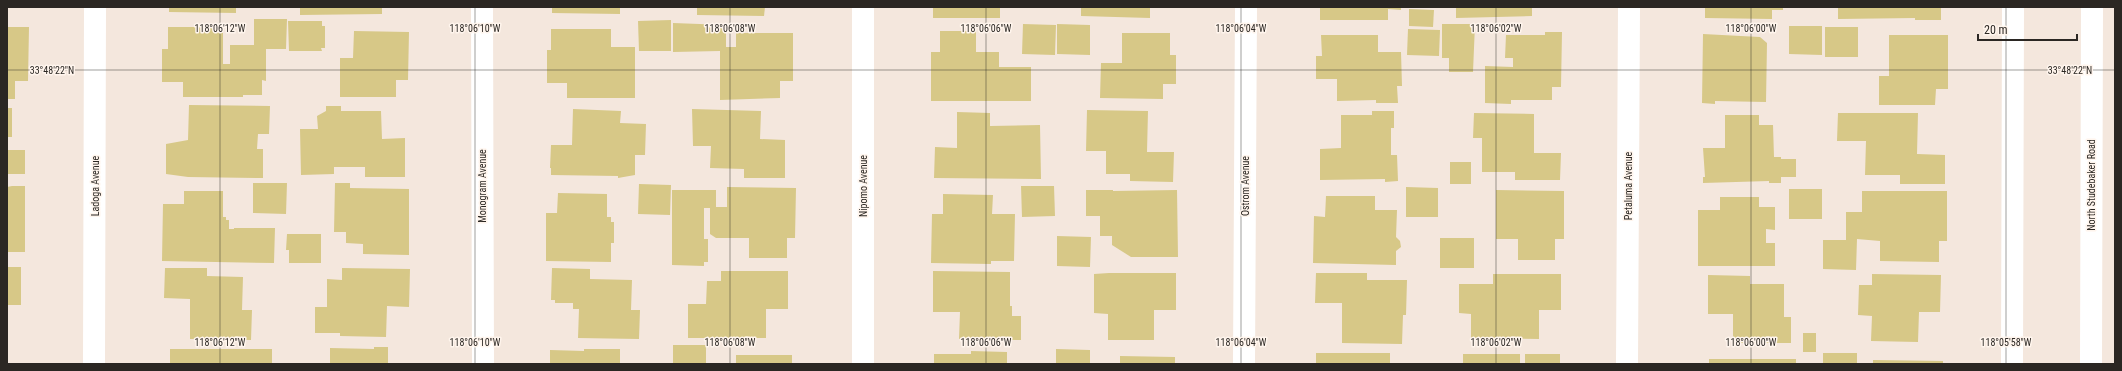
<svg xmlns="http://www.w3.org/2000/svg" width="2122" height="371" font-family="'Roboto Condensed',sans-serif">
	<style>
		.building { fill: #d7c887 }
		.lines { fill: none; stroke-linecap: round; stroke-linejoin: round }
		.street { stroke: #fff; stroke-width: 22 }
		.secondary { stroke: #fff; stroke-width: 22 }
		.ticks { fill: none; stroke: #2b2723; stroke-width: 1; stroke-opacity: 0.45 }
		.labels { text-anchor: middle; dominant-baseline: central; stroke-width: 3; stroke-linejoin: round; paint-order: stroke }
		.street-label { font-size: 10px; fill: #2b2723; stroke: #fff5ed }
		.ticks-label { font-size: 10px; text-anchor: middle; fill: #2b2723; stroke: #fff5ed; stroke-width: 3; stroke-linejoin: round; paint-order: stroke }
	</style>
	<rect width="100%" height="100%" fill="#f4e7dd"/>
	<g class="building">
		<polygon points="169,7 236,7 236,13 169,12"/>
		<polygon points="300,7 382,7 382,14 300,15"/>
		<polygon points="552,7 620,7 620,14 552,13"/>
		<polygon points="697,7 765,7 764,16 697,15"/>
		<rect x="933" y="7" width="67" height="11"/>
		<polygon points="1081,7 1150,7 1150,18 1081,16"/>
		<polygon points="1320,7 1401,7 1401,10 1388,9 1388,20 1320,20"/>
		<polygon points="1456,7 1532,7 1532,16 1456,18"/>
		<polygon points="1705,7 1783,7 1783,10 1772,10 1772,19 1705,18"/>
		<polygon points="1838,7 1941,7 1941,20 1915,20 1915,18 1838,19"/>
		<polygon points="1409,9 1434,10 1433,27 1409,26"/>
		<polygon points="254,19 287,19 286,49 266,49 266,81 262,80 262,95 243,95 243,97 183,97 183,82 162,82 162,49 168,49 168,27 223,27 223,64 230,64 230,45 254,45"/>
		<polygon points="671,20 671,51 639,51 638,21"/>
		<polygon points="288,21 322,21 322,26 325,26 325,48 321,48 322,51 289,51"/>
		<polygon points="673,23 726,25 726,47 736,47 736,33 793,33 793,81 780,81 780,98 720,100 720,51 673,52"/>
		<polygon points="1023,24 1056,25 1055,55 1022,54"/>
		<polygon points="1057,24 1090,25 1090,55 1057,54"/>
		<polygon points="1442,24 1475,24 1473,72 1449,72 1449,58 1442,58"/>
		<polygon points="1789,26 1822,26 1822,55 1789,54"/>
		<polygon points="7,27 29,27 28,81 15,81 15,99 7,99"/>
		<rect x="1825" y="27" width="33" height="30"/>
		<polygon points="551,29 611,29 611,47 635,47 635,98 567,98 567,83 547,83 547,50 551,50"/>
		<polygon points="1408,29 1440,30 1439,56 1407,55"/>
		<polygon points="354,31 409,32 408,80 396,80 396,97 340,97 340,58 353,58"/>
		<polygon points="940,31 976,31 976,52 999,52 999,67 1031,67 1031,101 931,101 931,52 940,52"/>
		<polygon points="1545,32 1562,32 1561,87 1552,87 1552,100 1511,100 1511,104 1485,103 1485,66 1513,67 1513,58 1505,58 1506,35 1545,35"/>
		<polygon points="1122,33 1170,33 1170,55 1176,55 1176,84 1163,84 1163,99 1100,98 1101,63 1122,63"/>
		<polygon points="1703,34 1760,37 1767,43 1766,102 1715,101 1715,104 1702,103"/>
		<polygon points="1321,35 1378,35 1378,52 1401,52 1402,86 1397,86 1398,103 1376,103 1376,100 1337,101 1337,79 1316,79 1316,56 1322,56"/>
		<polygon points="1889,35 1948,35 1948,89 1936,89 1935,105 1879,105 1879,76 1889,76"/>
		<polygon points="189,105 270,106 269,134 258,134 257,149 263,149 263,178 188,177 166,174 166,144 188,140"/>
		<polygon points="326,106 341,106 341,111 381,111 382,139 405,138 405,177 365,177 365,167 334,167 334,174 301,175 300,129 318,129 317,116 326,111"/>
		<rect x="7" y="108" width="5" height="29"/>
		<polygon points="573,109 621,111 620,123 646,124 645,155 635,155 635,175 618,178 618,176 551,175 551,168 550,168 551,145 572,145"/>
		<polygon points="692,109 761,111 760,139 785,140 785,178 744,178 744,169 710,168 711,146 693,146"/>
		<polygon points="1087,110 1148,111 1147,152 1174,152 1173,182 1130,181 1130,174 1106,174 1106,151 1086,151"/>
		<polygon points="1372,111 1394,111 1394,128 1391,128 1391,155 1397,155 1398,181 1385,182 1385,179 1320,180 1320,149 1341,148 1341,115 1372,115"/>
		<polygon points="957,112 990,113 990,126 1040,125 1041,179 934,178 935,147 957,148"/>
		<polygon points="1474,113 1534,114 1534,153 1561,153 1560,180 1515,180 1515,172 1482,172 1482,138 1473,138"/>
		<polygon points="1838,113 1918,113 1917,154 1945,155 1945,184 1900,184 1900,175 1865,175 1866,141 1837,141"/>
		<polygon points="1725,115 1759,115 1759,125 1773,125 1774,157 1781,157 1781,159 1796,159 1796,177 1781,177 1781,183 1769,183 1769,181 1703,183 1703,177 1705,177 1703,148 1725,148"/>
		<rect x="7" y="150" width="18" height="24"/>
		<rect x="1450" y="162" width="21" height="22"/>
		<polygon points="253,183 287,183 286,214 253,213"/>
		<polygon points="335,183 350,183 350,188 409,189 409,255 363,254 363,244 346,243 346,232 334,232"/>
		<polygon points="639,184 671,185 670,215 638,214"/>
		<polygon points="12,186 25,186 25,252 7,252 7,187"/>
		<polygon points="1021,186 1054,186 1055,216 1022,217"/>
		<polygon points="727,187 796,188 795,238 787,238 787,258 749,258 749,238 716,238 710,234 710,208 704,208 704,239 708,239 708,262 704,262 704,266 672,265 672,190 716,190 716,207 727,207"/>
		<polygon points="1406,187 1438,188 1438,217 1406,217"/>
		<rect x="1789" y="189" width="33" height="30"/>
		<polygon points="1086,190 1113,190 1113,191 1177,190 1178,257 1131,257 1112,245 1112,236 1100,236 1100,216 1086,216"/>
		<polygon points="1496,190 1564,191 1564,239 1555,239 1555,260 1518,260 1518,239 1496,239"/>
		<polygon points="184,191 223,191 223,217 226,217 226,220 229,220 229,229 234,229 234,228 275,228 274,263 162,261 163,204 184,204"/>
		<polygon points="1862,191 1947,191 1947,241 1939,241 1939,262 1880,261 1880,241 1857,239 1856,270 1823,269 1823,240 1846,240 1846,212 1862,212"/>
		<polygon points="558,193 607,194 607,217 611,217 611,222 614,222 614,243 611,243 611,262 546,261 546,213 557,213"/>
		<polygon points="943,194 993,195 992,214 1015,214 1014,261 991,261 991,264 931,263 932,214 943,214"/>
		<polygon points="1326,196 1375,196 1375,210 1397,210 1396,237 1400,241 1401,247 1396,251 1396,265 1313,263 1314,216 1325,217"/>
		<polygon points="1720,197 1759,197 1759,207 1775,207 1775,230 1766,229 1766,243 1775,243 1775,266 1698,266 1698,210 1720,210"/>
		<polygon points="287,234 321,234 321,263 289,263 289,250 286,250"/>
		<polygon points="1057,236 1091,237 1090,267 1057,266"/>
		<rect x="1440" y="238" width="34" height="30"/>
		<rect x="7" y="267" width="14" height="38"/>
		<polygon points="165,268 207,268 207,276 243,277 242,310 252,310 251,340 190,339 190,299 164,298"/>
		<polygon points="342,268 410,269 409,307 387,306 386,337 340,336 340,333 315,333 315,307 327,307 327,279 342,280"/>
		<polygon points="552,268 590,269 590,279 632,280 631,310 640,310 639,339 578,338 579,309 573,309 573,303 555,303 555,300 551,300"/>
		<polygon points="721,271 788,271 788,309 766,309 766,338 688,338 688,304 706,304 707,281 721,281"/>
		<polygon points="933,271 1010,272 1010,306 1012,306 1012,316 1021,316 1021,340 959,339 960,312 933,312"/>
		<polygon points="1109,273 1176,273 1176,310 1154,310 1154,340 1108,340 1108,314 1094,313 1094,274"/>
		<polygon points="1316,273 1367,273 1367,280 1407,280 1406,315 1403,315 1402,344 1342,343 1342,303 1315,303"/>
		<polygon points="1493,274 1561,274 1561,310 1539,310 1539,339 1471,338 1471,314 1459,313 1459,284 1493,284"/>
		<polygon points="1872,274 1941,275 1940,312 1919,312 1918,342 1871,341 1872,316 1858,315 1859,285 1872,285"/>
		<polygon points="1708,275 1750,276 1750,284 1784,284 1784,317 1791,317 1791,343 1733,343 1733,314 1708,314"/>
		<rect x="1803" y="333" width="13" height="19"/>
		<rect x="673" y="345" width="33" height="19"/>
		<polygon points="374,347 388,347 388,364 330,364 330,348 374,349"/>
		<rect x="170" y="349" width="102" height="15"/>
		<polygon points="584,349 620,349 620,364 550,364 550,350 584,351"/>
		<polygon points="1056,349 1090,350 1090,364 1056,364"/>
		<polygon points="971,351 1007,352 1007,364 934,364 934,354 971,354"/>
		<rect x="1316" y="353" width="74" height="11"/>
		<rect x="1823" y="353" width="34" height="11"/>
		<rect x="1463" y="354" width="57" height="10"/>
		<rect x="1525" y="354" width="35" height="10"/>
		<rect x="736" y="355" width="56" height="9"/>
		<polygon points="1120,356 1175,357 1175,364 1120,364"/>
		<rect x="1709" y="359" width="87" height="5"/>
		<polygon points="1873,360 1943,361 1943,364 1873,364"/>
	</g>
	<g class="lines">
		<g class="street">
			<polyline points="482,7 483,364"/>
			<polyline points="94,364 95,7"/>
			<polyline points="863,364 863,7"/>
			<polyline points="1244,364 1246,7"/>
			<polyline points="1627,364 1629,7"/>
			<polyline points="2012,364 2013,7"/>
		</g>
		<polyline class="secondary" points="2091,364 2092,7"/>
	</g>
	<path class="ticks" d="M220,7V364M475,7V364M730,7V364M986,7V364M1241,7V364M1496,7V364M1751,7V364M2006,7V364M7,70H2115"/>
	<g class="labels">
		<g class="street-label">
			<text transform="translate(2091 185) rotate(-90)">North Studebaker Road</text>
			<text transform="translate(95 186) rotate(-90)">Ladoga Avenue</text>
			<text transform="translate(482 186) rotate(-90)">Monogram Avenue</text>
			<text transform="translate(863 186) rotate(-90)">Nipomo Avenue</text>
			<text transform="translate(1245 186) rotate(-90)">Ostrom Avenue</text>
			<text transform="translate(1628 186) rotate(-90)">Petaluma Avenue</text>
		</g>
	</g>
	<g class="ticks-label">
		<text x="220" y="32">118°06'12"W</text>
		<text x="475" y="32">118°06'10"W</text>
		<text x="730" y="32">118°06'08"W</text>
		<text x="986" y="32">118°06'06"W</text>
		<text x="1241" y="32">118°06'04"W</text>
		<text x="1496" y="32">118°06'02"W</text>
		<text x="1751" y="32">118°06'00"W</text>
		<text x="52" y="74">33°48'22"N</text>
		<text x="2070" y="74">33°48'22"N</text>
		<text x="220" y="346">118°06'12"W</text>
		<text x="475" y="346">118°06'10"W</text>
		<text x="730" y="346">118°06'08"W</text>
		<text x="986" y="346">118°06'06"W</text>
		<text x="1241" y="346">118°06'04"W</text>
		<text x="1496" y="346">118°06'02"W</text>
		<text x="1751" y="346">118°06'00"W</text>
		<text x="2006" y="346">118°05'58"W</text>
	</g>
	<rect width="2122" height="371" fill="none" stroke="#2b2723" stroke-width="16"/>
	<path d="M1978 34v6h99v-6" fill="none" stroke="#2b2723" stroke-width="2"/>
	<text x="1984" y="34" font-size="12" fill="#2b2723" stroke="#fff5ed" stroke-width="3" paint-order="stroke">20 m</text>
</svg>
